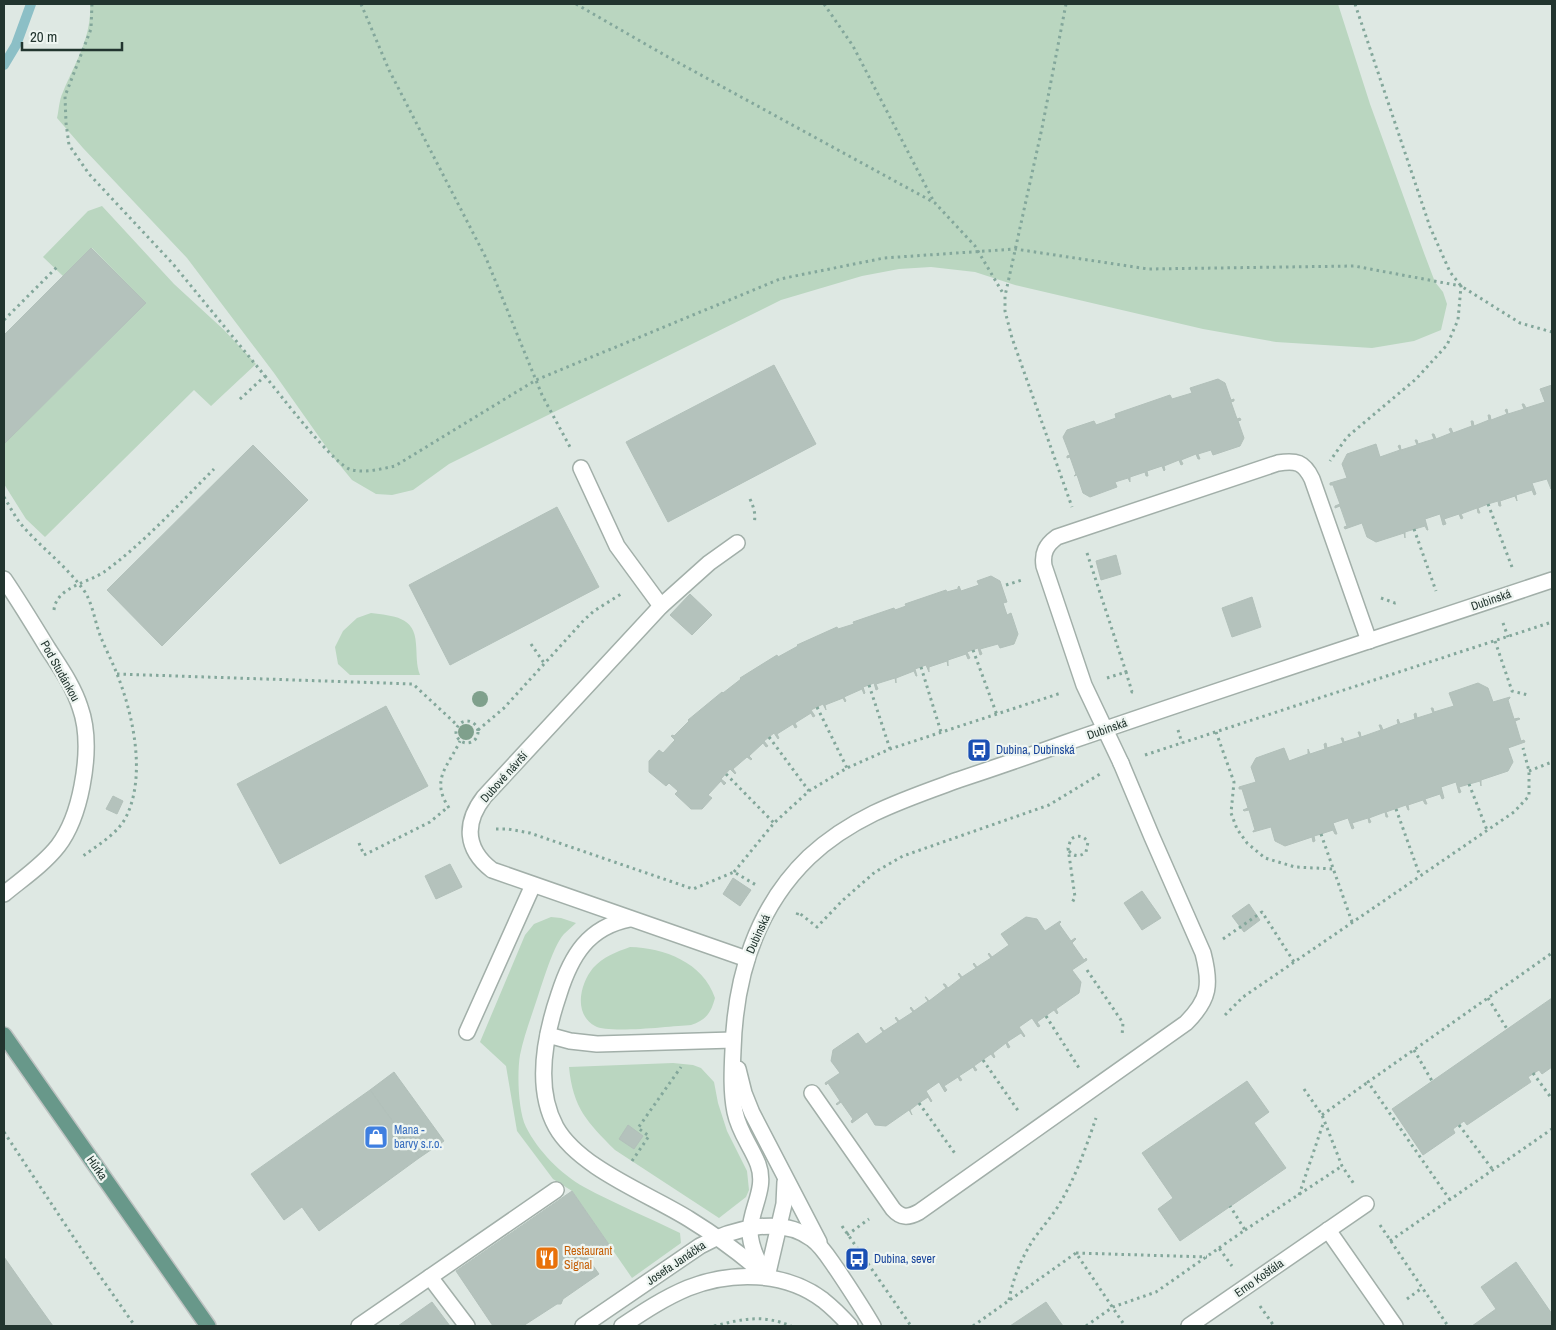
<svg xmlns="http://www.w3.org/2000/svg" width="1556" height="1330" font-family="'Archivo Narrow',sans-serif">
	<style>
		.green { fill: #bad6c0 }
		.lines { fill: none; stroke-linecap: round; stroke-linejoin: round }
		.stream { stroke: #8cbfc6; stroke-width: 10 }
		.building { fill: #b4c2bc; stroke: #b2c0ba }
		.service-casing { stroke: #a2afa9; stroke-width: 18 }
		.minor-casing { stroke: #a2afa9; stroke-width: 18 }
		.primary-casing { stroke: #bdc2c1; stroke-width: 18 }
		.path { stroke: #83a79b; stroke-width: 3; stroke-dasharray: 2.5 4; stroke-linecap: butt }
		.service { stroke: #fff; stroke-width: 15 }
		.minor { stroke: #fff; stroke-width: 15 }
		.primary { stroke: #68988a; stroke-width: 15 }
		.tree { fill: #7fa08c }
		.labels { text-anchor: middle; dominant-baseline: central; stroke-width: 4.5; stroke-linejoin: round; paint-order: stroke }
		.street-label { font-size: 12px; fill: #22352f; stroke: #eef5f1 }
		.transit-label { font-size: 12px; fill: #164399; stroke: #eef5f1; text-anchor: start }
		.shop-label { font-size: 12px; fill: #366cbe; stroke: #eef5f1; text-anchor: start }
		.food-label { font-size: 12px; fill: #c56008; stroke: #eef5f1; text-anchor: start }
	</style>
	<rect width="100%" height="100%" fill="#dee8e3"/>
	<g class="green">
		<path d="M90,4H1338L1370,104L1424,253L1435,282L1443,292L1447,304L1441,330L1414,341L1372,348L1276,342L1203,329L1015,285L975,272L931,267L899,269L862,276L781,300L449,464L413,490L392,495L376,494L352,480L334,458L274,373L187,258L83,148L57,118C59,110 59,100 63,92C75,63 92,37 90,4Z"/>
		<polygon points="102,206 174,284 224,330 256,364 211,406 194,390 45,537 26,519 4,484 4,444 146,303 92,248 63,276 43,257 88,211"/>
		<path d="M371,613C393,616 415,616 416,644C417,655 416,665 420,675H350L338,664L335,647L343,631L357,618Z"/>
		<path d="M551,917L561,918L576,923C572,927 568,930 564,934C552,947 540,992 533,1011C528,1026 523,1040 520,1055C517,1073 518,1110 526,1127C538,1151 561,1174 584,1187C615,1204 648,1217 680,1233L681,1243L632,1278L572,1191L553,1179L517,1131L506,1066L480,1042L525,935L534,924Z"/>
		<path d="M630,947C664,948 703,962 715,998C711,1013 706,1020 691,1025C672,1026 609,1034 595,1026C573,1014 580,984 593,968C603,957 616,952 630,947Z"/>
		<path d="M673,1063L693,1065L701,1068L714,1082L718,1103L727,1131L747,1171L749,1190L746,1197L719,1218L615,1150C587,1122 573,1108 569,1067Z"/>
	</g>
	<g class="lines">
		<polyline class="stream" points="4,65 16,45 31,4"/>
	</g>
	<g class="building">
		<polygon points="91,248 146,303 4,444 4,335"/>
		<polygon points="774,365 816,444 668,522 626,442"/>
		<polygon points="1218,379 1225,383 1231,400 1234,399 1234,401 1231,402 1237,419 1240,418 1241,420 1238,421 1244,438 1240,446 1213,455 1211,450 1198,454 1200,459 1198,459 1196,454 1181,460 1183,464 1181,465 1179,460 1164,466 1165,470 1164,471 1162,466 1147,471 1148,476 1146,476 1145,472 1130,477 1130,482 1128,478 1115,482 1117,487 1090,497 1083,493 1077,475 1074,476 1076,474 1070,457 1067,458 1067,456 1070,455 1063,437 1067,430 1094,421 1096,425 1116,418 1115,414 1170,395 1172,399 1192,393 1190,388"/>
		<polygon points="1552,385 1551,489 1547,479 1532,483 1536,494 1534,495 1532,490 1516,495 1517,501 1515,496 1500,501 1501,506 1499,506 1498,501 1488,504 1478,508 1480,513 1478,513 1477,508 1461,514 1463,518 1461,519 1459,514 1444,519 1446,524 1443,525 1440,514 1425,519 1428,530 1427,530 1425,526 1405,532 1405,538 1404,533 1376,542 1367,537 1362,523 1345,529 1344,527 1347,526 1340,506 1335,508 1335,506 1340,504 1333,485 1330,485 1330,483 1347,478 1342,464 1347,454 1376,444 1380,457 1400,450 1398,446 1400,445 1401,450 1417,445 1415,440 1417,440 1418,444 1434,439 1432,434 1434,434 1436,439 1451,433 1449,429 1451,428 1453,433 1472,426 1471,421 1473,421 1474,426 1489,420 1488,415 1490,415 1491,420 1507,414 1505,410 1507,409 1508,414 1524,409 1522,404 1524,404 1526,408 1545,402 1540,389"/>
		<polygon points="253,445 308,500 162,646 107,590"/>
		<polygon points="557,507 599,587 450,665 409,585"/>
		<polygon points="1116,555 1121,574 1101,580 1096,561"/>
		<polygon points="991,576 1000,581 1007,602 1003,603 1007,615 1011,613 1018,634 1014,644 1000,648 998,644 980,649 982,654 980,655 978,648 967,652 970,658 968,659 966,654 948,660 948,666 947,661 929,667 929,672 926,665 915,669 917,676 916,676 914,671 896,678 896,683 895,678 876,684 878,689 876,690 874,683 869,685 863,687 865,693 864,694 862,689 844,697 846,701 845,702 843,698 825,705 826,710 823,704 811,710 815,716 813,717 811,713 795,723 797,727 795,728 793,724 777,734 779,738 778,739 774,733 764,741 768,746 766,747 763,743 749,756 752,759 751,760 747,757 733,769 736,773 735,774 730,769 721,779 726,783 724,785 721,781 708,795 712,798 702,809 691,809 675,794 678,791 669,783 666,786 649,772 649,761 659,750 663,753 675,740 671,736 673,735 674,736 689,721 688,720 722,692 723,693 741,679 740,678 777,655 778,657 798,646 797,645 837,627 838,629 854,624 853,622 894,608 895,610 906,606 905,604 946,590 947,592 958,589 958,587 959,586 961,591 979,585 977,581"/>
		<polygon points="690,594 712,615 692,635 670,615"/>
		<polygon points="1252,597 1261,627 1232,637 1222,608"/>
		<polygon points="1478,683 1488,688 1493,702 1510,697 1510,698 1508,700 1514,719 1519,718 1520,719 1515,721 1521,741 1524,740 1525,742 1508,748 1513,762 1508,771 1481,780 1481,786 1480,781 1459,787 1461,792 1459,793 1456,782 1441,787 1444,798 1442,799 1440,794 1425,799 1427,804 1425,804 1423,800 1408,805 1409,810 1408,810 1406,805 1386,812 1388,817 1386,817 1385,812 1369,818 1371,822 1369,823 1368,818 1352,823 1354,828 1352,829 1348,818 1333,823 1337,834 1335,834 1333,830 1321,834 1314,836 1315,841 1313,842 1312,837 1285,846 1275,841 1271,827 1253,832 1253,831 1255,830 1249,810 1244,811 1243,810 1248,808 1242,789 1239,789 1239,787 1256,782 1251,767 1256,758 1284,748 1289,761 1308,754 1308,749 1310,754 1325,749 1324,744 1326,743 1327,748 1343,743 1341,738 1343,738 1344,742 1360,737 1358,732 1360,732 1361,737 1381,730 1379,725 1381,725 1383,730 1398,724 1397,720 1398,719 1400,724 1415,719 1414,714 1416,713 1417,718 1433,713 1431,708 1433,708 1434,712 1454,706 1449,693"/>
		<polygon points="386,706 428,786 280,864 237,784"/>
		<polygon points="113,796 123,801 117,814 106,809"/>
		<polygon points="450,864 462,887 436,899 425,876"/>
		<polygon points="733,878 751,890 740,906 723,894"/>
		<polygon points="1142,891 1161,918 1142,930 1124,903"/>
		<polygon points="1249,904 1260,920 1244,932 1232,916"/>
		<polygon points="1026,917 1037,919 1045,931 1060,921 1061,922 1059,924 1071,941 1075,938 1076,939 1072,943 1084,960 1086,958 1087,960 1072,970 1081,982 1079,993 1056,1009 1058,1013 1057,1014 1054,1010 1037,1022 1040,1026 1038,1027 1032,1018 1019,1027 1025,1036 1024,1037 1021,1033 1007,1042 1010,1047 1008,1048 1006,1043 993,1053 995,1057 994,1058 991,1054 974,1066 977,1070 975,1071 973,1067 959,1076 962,1080 960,1081 958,1077 944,1086 947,1090 945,1092 939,1082 926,1091 932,1101 931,1102 928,1097 919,1103 910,1110 912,1115 909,1110 886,1126 875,1125 867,1112 852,1123 851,1121 853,1119 841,1102 837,1105 836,1104 840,1101 828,1083 826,1085 825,1083 840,1073 831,1061 833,1050 858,1033 866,1044 883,1032 880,1028 881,1027 884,1031 898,1022 895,1018 896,1017 899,1021 913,1012 910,1008 911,1007 914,1011 928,1001 925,997 926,997 929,1001 946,988 943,984 945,984 948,988 961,978 958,974 959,973 962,977 976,968 973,964 974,963 977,967 991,958 988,954 989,953 992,957 1009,945 1001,934"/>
		<polygon points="1552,998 1552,1067 1542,1074 1539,1070 1528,1077 1531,1082 1467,1125 1464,1121 1453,1129 1455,1133 1423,1155 1392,1109"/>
		<polygon points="394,1072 444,1141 419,1158 370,1090"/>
		<polygon points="1247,1081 1269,1112 1254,1123 1286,1168 1180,1241 1158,1209 1173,1198 1142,1153"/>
		<polygon points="370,1090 419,1158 319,1231 302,1207 284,1220 251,1174"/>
		<polygon points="628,1125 643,1136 634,1149 619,1139"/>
		<polygon points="572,1191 610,1246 589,1260 599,1274 563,1299 561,1304 557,1304 523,1326 493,1326 456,1271"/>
		<polygon points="4,1257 30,1294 53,1326 4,1326"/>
		<polygon points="1516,1262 1552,1314 1552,1326 1472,1326 1496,1309 1481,1287"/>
		<polygon points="432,1302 450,1326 398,1326"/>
		<polygon points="1046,1302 1063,1326 1010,1326"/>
	</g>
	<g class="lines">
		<g class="service-casing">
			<g id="service">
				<path d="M630,919C588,927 571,956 559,994C545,1035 534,1087 556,1127C579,1168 649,1194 689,1219C715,1235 741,1254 765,1275"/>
				<polyline points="467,1032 533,885"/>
				<polyline points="548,1035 570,1041 597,1044 733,1040"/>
				<path d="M812,1093L893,1209C901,1218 908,1218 919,1212L1186,1023C1210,999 1211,984 1203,953L1152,837L1121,763"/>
				<polyline points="430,1277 467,1326"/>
				<polyline points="359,1326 556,1190"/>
			</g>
		</g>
		<g class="minor-casing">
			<g id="minor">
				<polyline points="581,468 617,546 661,606"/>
				<path d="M737,543L709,563L661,606L484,797C464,823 465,849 492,870L747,959"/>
				<path d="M4,579C19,601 33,624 47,647C59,666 73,685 80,707C89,732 87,760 82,786C78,807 71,829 58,846C43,865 22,879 4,894"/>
				<path d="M1121,763L1084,685L1044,566C1042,553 1046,545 1057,537L1278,463C1296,460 1304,462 1312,479L1369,641"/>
				<polyline points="738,1069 744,1093 752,1113 819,1242"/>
				<polyline points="1328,1230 1395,1326"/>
				<path d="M767,1277C759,1264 750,1248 750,1231C751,1207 767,1188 758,1164C751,1146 739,1132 735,1112C731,1092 732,1071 733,1050C735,978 756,908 809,857C853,816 903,800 958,780C994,768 1029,756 1065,743C1227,687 1390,634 1552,580"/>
				<polyline points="767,1277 784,1204 785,1182"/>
				<path d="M583,1326L700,1246C731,1229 781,1215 812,1239C823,1247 830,1260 838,1271C850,1289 862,1307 873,1326"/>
				<path d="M622,1326C643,1312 664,1298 688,1288C731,1271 785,1271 823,1300C833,1308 842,1317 850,1326"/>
				<polyline points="1189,1326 1366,1204"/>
			</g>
		</g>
		<g class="primary-casing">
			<polyline id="primary" points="4,1035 208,1326"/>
		</g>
		<g class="path">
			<polyline points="92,4 91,29 65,96 66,123 69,145 89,174 173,264 265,376 239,400"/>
			<polyline points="361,4 389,70 486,258 542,395 570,447"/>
			<polyline points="576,4 668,57 935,203 975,246 1004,295"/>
			<polyline points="824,4 853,46 934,202"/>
			<polyline points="1066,4 1042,128 1005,296 1005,311 1012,338 1072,507"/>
			<polyline points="1355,4 1430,227 1450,272 1461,286 1520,323 1552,332"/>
			<polyline points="4,320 58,266"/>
			<path d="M265,376C279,393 335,467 352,470C366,473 381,469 395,466L536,380L780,279L884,258L1015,249L1148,269L1354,266L1461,286L1458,320L1447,345L1416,379L1347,437L1330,461"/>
			<path d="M4,497C9,505 14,515 20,523C40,547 67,566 85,592C93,605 95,622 100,635C105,648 112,661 117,674C133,714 146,774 127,815C119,833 98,845 83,856"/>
			<path d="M750,499C754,508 756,514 754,524"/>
			<polyline points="1488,504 1512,567"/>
			<polyline points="1414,529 1436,591"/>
			<polyline points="1087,553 1126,672"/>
			<polyline points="1006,585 1022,580"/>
			<polyline points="1381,598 1395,603 1399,602"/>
			<path d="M54,610C56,587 88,583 104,572C144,543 179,504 214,469"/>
			<polyline points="1503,623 1508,637"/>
			<polyline points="1495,641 1512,691 1528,695"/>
			<polyline points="531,644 544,663"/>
			<polyline points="973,650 997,715"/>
			<polyline points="921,667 941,732"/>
			<polyline points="117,674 413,684 457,725"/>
			<polyline points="1107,678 1126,672 1132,692 1135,691"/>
			<polyline points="869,685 890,749"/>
			<polyline points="817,707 847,768"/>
			<circle cx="467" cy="732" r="11"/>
			<polyline points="478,730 504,708 584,620 594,611 621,594"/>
			<polyline points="1178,730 1182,743"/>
			<polyline points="1216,732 1234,782 1231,813 1237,829 1247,843 1265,858 1295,867 1334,869"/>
			<polyline points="769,737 809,791"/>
			<polyline points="1145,755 1552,622"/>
			<polyline points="1529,771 1552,762"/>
			<polyline points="726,774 774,823"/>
			<polyline points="1469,784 1487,830"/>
			<path d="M449,808C430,779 448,767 460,741"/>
			<polyline points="1396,809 1420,876"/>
			<polyline points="496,829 508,829 530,833 693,889 734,872 756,885"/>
			<polyline points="1321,834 1352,922"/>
			<polyline points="359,843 364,855 430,822 448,807"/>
			<path d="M1069,851C1074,857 1080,857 1086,852L1088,842C1083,835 1077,835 1071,839L1068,848L1075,897L1072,903"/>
			<polyline points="734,872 774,823 809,791 847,768 890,749 1061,693"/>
			<polyline points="797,915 798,912 817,927 842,901 875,872 903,856 1049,805 1100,774"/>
			<polyline points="1223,939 1262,912 1294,962"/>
			<polyline points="1087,970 1123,1023 1122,1036"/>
			<polyline points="1488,998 1507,1029"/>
			<polyline points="1225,1015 1243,997 1514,812 1529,796 1529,771 1523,748"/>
			<polyline points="1046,1016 1079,1068"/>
			<polyline points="1414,1050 1432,1081"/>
			<polyline points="983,1060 1019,1112"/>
			<polyline points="1533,1073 1552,1099"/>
			<polyline points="1304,1089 1322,1115 1342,1166 1354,1184"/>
			<polyline points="919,1103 956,1155"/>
			<polyline points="1322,1115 1368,1082"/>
			<polyline points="1459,1125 1493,1170"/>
			<polyline points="4,1132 86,1256 135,1326"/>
			<polyline points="632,1161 649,1136 638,1128 681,1067"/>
			<polyline points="1299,1195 1324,1121"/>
			<polyline points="1450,1200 1368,1082 1552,953"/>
			<polyline points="1380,1225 1448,1326"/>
			<polyline points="842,1226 911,1326"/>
			<polyline points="1245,1230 1342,1166"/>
			<polyline points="847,1235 869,1219"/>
			<polyline points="1390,1241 1552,1129"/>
			<polyline points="1219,1248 1245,1230 1230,1206"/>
			<polyline points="1076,1253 1207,1257"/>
			<polyline points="1407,1299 1422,1288"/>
			<path d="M1009,1300C1013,1278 1021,1259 1033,1240C1043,1226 1056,1212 1064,1196C1078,1171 1087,1144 1096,1118"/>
			<polyline points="1260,1306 1274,1326"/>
			<path d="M714,1326C743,1319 762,1314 791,1326"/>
			<polyline points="973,1326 1076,1253 1125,1326"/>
			<polyline points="1086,1326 1113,1307 1156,1292 1219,1248 1232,1266"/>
		</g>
		<use href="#service" class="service"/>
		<use href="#minor" class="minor"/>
		<use href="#primary" class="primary"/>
	</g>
	<g class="tree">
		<circle cx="480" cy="699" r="8"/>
		<circle cx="466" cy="732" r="8"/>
	</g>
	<defs>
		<g id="bus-square" transform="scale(1.25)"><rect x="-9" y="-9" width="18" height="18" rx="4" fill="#1a4fb4" stroke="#eef5f1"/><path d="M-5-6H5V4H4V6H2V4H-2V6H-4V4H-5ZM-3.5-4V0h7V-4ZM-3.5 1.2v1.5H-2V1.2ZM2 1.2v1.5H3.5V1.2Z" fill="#fff"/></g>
		<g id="shop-square" transform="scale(1.25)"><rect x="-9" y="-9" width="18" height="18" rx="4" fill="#3f7fe0" stroke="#eef5f1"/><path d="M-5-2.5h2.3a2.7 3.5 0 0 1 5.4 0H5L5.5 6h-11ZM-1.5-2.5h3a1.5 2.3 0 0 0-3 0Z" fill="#fff"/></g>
		<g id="restaurant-square" transform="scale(1.25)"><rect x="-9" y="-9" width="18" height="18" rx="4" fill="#e8710a" stroke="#eef5f1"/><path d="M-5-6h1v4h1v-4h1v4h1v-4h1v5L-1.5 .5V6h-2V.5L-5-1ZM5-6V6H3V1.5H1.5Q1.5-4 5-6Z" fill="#fff"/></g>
	</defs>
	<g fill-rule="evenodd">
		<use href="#bus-square" x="979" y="750"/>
		<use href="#shop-square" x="376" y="1137"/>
		<use href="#restaurant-square" x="547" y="1258"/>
		<use href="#bus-square" x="857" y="1259"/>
	</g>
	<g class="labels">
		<g class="street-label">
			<text transform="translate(1491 600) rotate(-19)">Dubinská</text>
			<text transform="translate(60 671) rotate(61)">Pod Studánkou</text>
			<text transform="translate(1107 729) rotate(-19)">Dubinská</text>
			<text transform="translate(504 777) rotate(-48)">Dubové návrší</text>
			<text transform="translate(758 934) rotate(-66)">Dubinská</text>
			<text transform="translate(97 1168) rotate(55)">Hůrka</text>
			<text transform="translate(676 1263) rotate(-34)">Josefa Janáčka</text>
			<text transform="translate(1259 1278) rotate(-35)">Erno Košťála</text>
		</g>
		<g class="transit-label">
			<text x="996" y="750">Dubina, Dubinská</text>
			<text x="874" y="1259">Dubina, sever</text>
		</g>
		<g class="shop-label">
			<text x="394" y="1130">Mana -<tspan x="394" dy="14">barvy s.r.o.</tspan></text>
		</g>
		<g class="food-label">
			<text x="564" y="1251">Restaurant<tspan x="564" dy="14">Signal</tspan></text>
		</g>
	</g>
	<rect width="1556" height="1330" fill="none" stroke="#22352f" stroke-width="10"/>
	<path d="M22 42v8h100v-8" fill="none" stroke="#22352f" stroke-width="2.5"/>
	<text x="30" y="42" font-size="15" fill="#22352f" stroke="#eef5f1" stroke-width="4" paint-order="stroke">20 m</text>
</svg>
